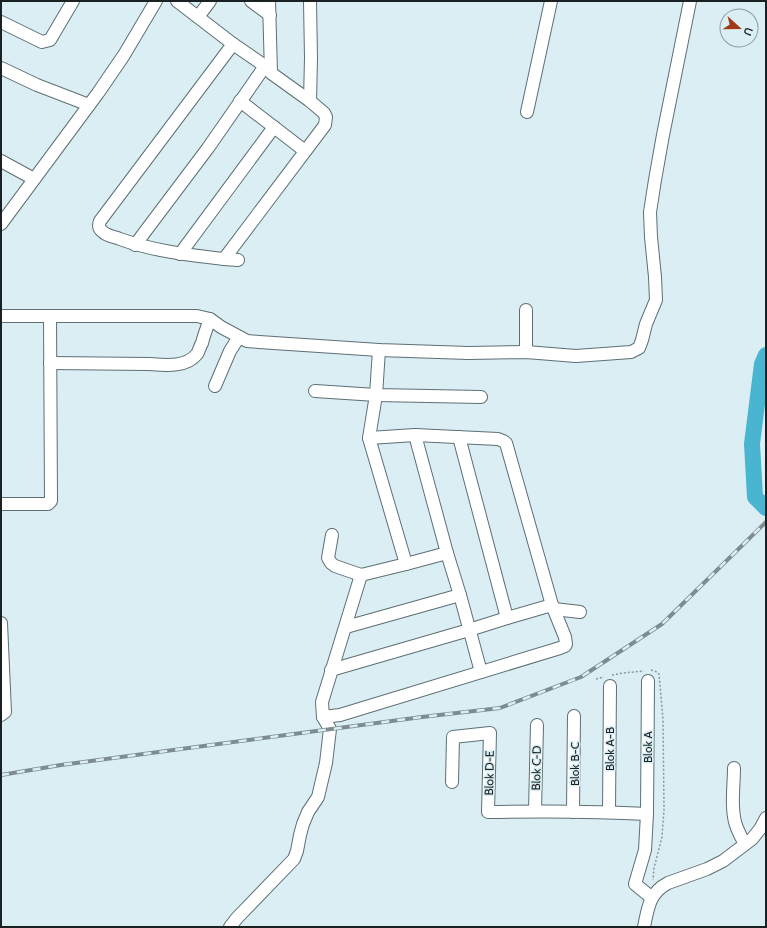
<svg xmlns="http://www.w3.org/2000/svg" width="767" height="928" font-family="Cabin,sans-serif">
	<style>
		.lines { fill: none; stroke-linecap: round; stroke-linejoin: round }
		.river { stroke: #4ab5d0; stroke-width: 16 }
		.minor-casing { stroke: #5e6f74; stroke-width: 14 }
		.path { stroke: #88969b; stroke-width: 1.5; stroke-dasharray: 2 2; stroke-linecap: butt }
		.minor { stroke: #fff; stroke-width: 12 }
		.rail-casing { stroke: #7e8c90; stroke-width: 4 }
		.rail { stroke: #daeef4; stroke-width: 2.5; stroke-dasharray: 8; stroke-linecap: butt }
		.labels { text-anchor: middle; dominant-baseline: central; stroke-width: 3; stroke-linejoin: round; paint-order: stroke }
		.street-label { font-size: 12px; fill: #1a2123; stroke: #daeef4 }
	</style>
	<rect width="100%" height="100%" fill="#daeef4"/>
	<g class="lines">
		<polyline class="river" points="766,355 762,364 752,444 755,497 766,508"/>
		<g class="minor-casing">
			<g id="minor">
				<path d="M177,1L233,44L100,221C98,226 99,229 103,232C107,236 115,237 120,239C153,251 189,255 224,259L325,125L326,117L324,113L310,101L271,73L269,1"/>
				<polyline points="251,1 270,15"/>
				<polyline points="310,1 311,58 310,101"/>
				<polyline points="198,17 210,1"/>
				<polyline points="1,22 42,42 50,40 73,1"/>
				<polyline points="233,44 265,66 271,72"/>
				<polyline points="1,68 37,85 89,105"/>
				<polyline points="240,101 305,151"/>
				<polyline points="527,112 551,1"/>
				<polyline points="1,161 34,179"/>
				<polyline points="1,224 98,93 124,55 156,1"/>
				<polyline points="135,245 208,148 265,66"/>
				<polyline points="180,254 274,127"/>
				<polyline points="224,259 238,260"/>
				<polyline points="1,316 197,316 210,319 221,327 247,341 259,342 379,350 468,353 526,352 576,356 631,352 639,348 642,340 646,324 656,300 655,277 651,237 650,212 655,180 663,135 690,1"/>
				<polyline points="379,350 376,395 369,438 406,564"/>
				<polyline points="526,352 526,310"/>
				<path d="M50,363L149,364C164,365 186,368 197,354C199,351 200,346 202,343C204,335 207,327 210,319"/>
				<polyline points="215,386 230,351 239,337"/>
				<polyline points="315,391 376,395 481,397"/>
				<polyline points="415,435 447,553 460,595 481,672"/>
				<polyline points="459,437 507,618"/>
				<polyline points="1,504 48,504 51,501 50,316"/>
				<polyline points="332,535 328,558 331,563 335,566 361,575 406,564 447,553"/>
				<polyline points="361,575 322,702 323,717 340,715 560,648 565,646 566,644 565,637 552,605 506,443 503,441 498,439 415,435 369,438"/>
				<polyline points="554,609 580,612"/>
				<polyline points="1,623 5,712 1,715"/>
				<polyline points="346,627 460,595"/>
				<polyline points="331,670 469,630 507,618 552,605"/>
				<polyline points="648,681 647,814 645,850 635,884 652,898"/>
				<path d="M734,768C734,786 730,811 737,828C739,833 742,839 745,844"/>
				<path d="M452,782L453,737L490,733L488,812C541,811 594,811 647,814"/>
				<polyline points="535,811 537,725"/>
				<polyline points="573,812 574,716"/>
				<polyline points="609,812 610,686"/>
				<polyline points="230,927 237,918 294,859 297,851 300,835 303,824 308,812 318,797 326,763 330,729 323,717"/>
				<path d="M644,927C648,908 649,893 668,883L707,869L723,861L752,839L760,829L766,818"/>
			</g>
		</g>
		<g class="path">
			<polyline points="651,670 657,672 659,674 663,719 664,809 662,837 654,868 653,880"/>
			<polyline points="612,675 623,673 644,671"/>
			<polyline points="596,679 604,677"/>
		</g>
		<use href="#minor" class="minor"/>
		<g class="rail-casing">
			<polyline id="rail" points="1,775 61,765 422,717 500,708 581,677 662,624 766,522"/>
		</g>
		<use href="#rail" class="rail"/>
	</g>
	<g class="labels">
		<g class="street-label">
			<text transform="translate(647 747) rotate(-90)">Blok A</text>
			<text transform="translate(609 749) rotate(-90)">Blok A-B</text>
			<text transform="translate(574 764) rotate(-90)">Blok B-C</text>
			<text transform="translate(536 768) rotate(-89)">Blok C-D</text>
			<text transform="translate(489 773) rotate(-89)">Blok D-E</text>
		</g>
	</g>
	<rect width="767" height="928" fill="none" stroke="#1a2123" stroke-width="4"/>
	<g transform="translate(739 28) rotate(111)"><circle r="19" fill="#daeef4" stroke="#8d9ca0"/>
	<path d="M0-3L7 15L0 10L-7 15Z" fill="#a03915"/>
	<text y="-6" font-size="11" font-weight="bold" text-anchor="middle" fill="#1a2123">U</text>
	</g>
</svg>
